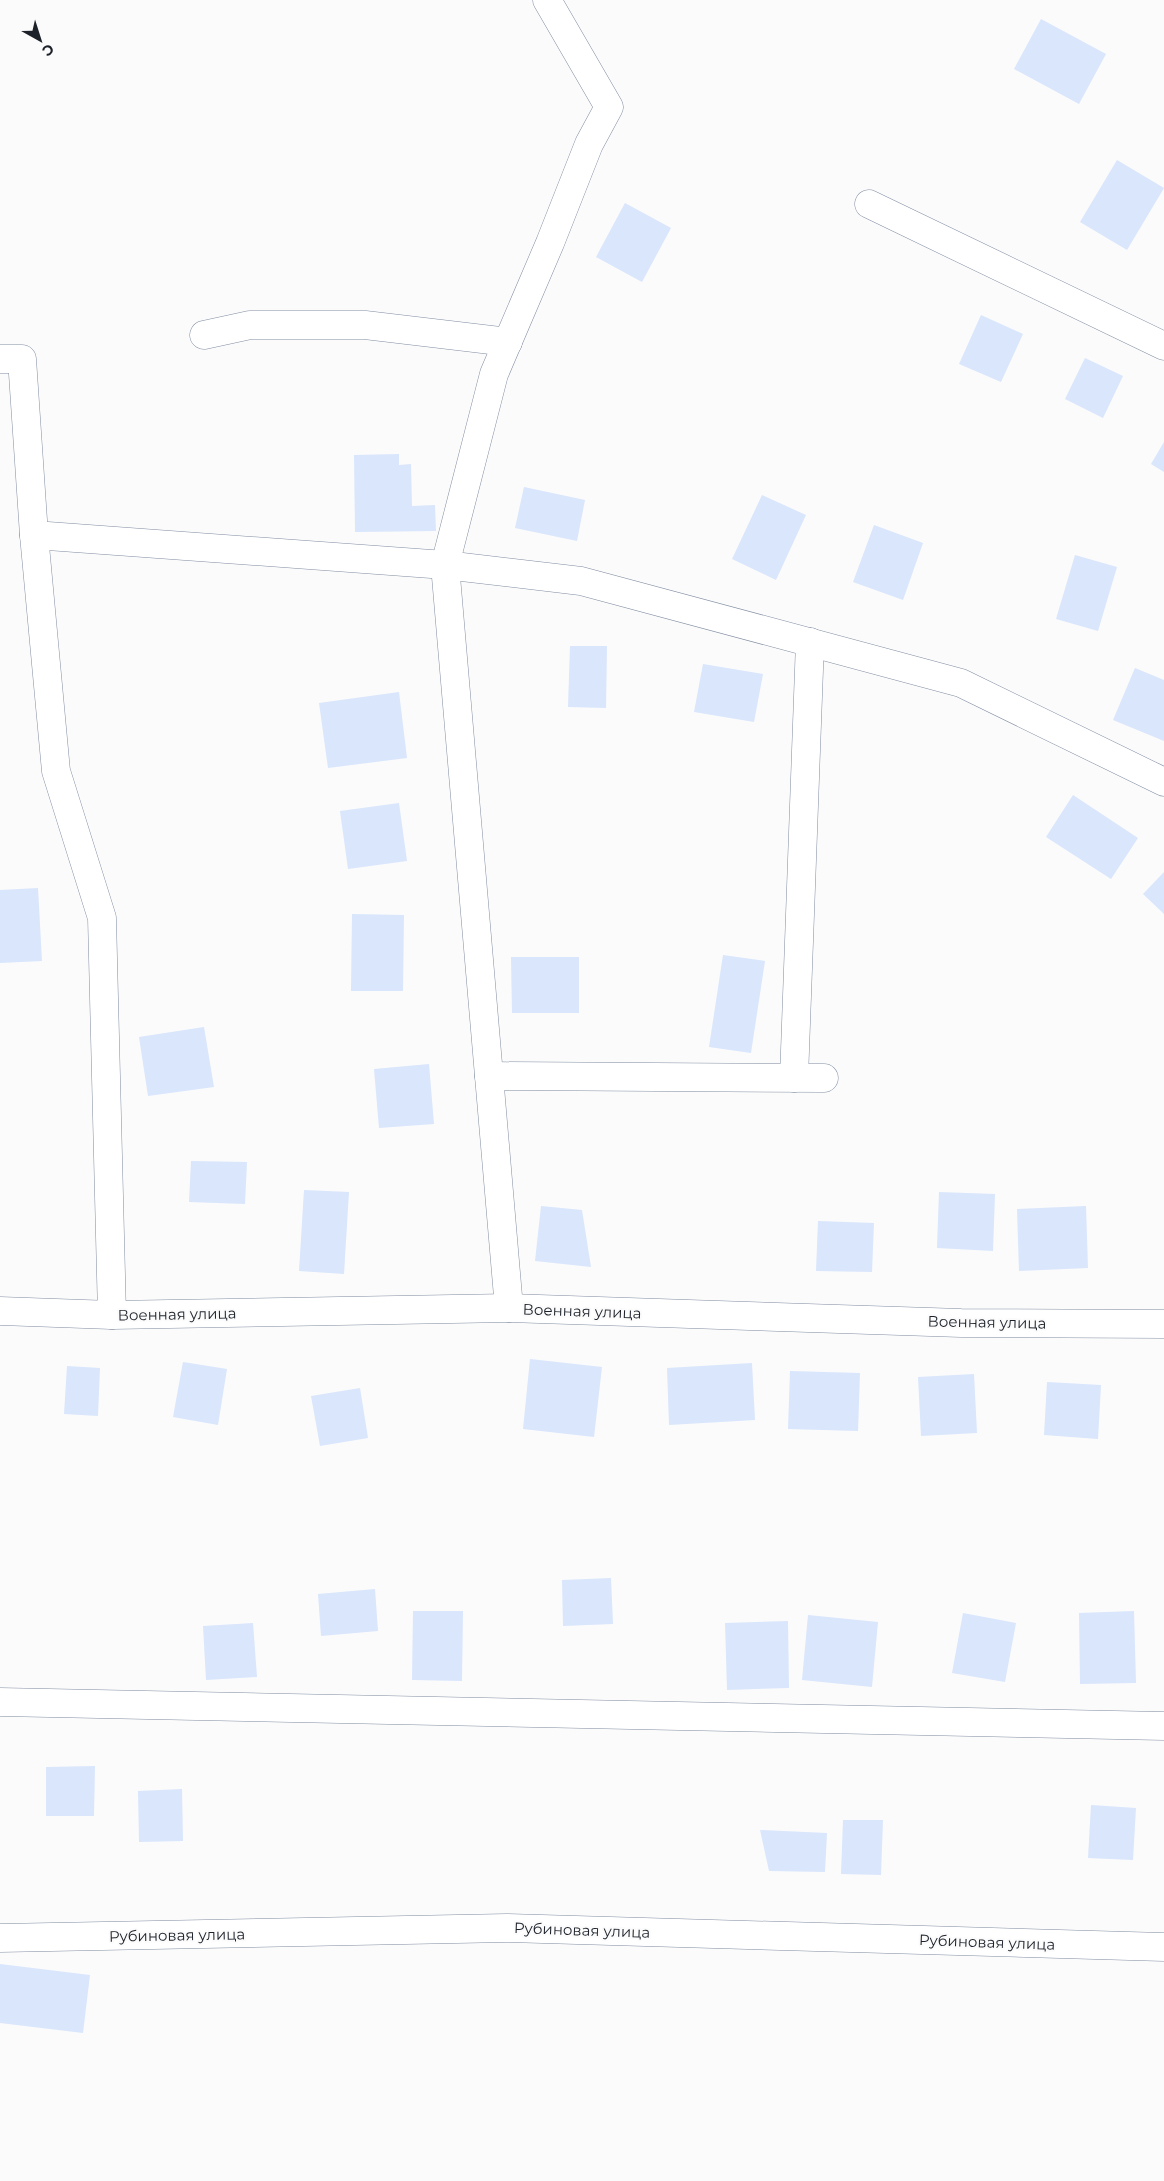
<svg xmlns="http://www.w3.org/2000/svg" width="1164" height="2181" font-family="Montserrat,sans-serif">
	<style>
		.building { fill: #d9e6fc }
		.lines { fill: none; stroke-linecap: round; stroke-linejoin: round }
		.minor-casing { stroke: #828ea2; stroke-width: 29 }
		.minor { stroke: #fff; stroke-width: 28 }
		.labels { text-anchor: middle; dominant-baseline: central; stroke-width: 4; stroke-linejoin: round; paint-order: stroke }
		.street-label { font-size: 15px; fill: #1d222a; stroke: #fbfbfb }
	</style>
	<rect width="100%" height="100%" fill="#fbfbfb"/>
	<g class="building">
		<polygon points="1041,19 1106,54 1079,104 1014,69"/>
		<polygon points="1117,160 1164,188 1127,250 1080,222"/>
		<polygon points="625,203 671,228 642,282 596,257"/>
		<polygon points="981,315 1023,334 1001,382 959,364"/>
		<polygon points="1085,358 1123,376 1103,418 1065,399"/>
		<polygon points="1164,442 1164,472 1151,464"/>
		<polygon points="399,454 399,465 411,464 412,506 435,505 436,531 355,532 354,455"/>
		<polygon points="524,487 585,500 577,541 515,528"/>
		<polygon points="762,495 806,515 776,580 732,559"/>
		<polygon points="874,525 923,543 903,600 853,582"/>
		<polygon points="1075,555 1117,567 1098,631 1056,619"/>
		<polygon points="570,646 607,646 606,708 568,707"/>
		<polygon points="703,664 763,674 754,722 694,712"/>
		<polygon points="1135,668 1164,680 1164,741 1113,720"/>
		<polygon points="399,692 407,758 328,768 319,703"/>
		<polygon points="1073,795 1138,838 1111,879 1046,837"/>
		<polygon points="399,803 407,861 348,869 340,811"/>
		<polygon points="1164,872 1164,914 1143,894"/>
		<polygon points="38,888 42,961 0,963 0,890"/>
		<polygon points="352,914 404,915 403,991 351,991"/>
		<polygon points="723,955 765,961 751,1053 709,1047"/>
		<polygon points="511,957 579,957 579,1013 512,1013"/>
		<polygon points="204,1027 214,1087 148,1096 139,1037"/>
		<polygon points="429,1064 434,1124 379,1128 374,1069"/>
		<polygon points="191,1161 247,1162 245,1204 189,1202"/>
		<polygon points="304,1190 349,1192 344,1274 299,1271"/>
		<polygon points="939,1192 995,1194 993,1251 937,1248"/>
		<polygon points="541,1206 582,1210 591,1267 535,1261"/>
		<polygon points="1086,1206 1088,1268 1019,1271 1017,1209"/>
		<polygon points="818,1221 874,1223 872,1272 816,1271"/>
		<polygon points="530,1359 602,1367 594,1437 523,1429"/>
		<polygon points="183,1362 227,1369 218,1425 173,1417"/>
		<polygon points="752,1363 755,1420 669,1425 667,1368"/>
		<polygon points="67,1366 100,1368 98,1416 64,1414"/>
		<polygon points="790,1371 860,1373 858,1431 788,1429"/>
		<polygon points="974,1374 977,1433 921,1436 918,1377"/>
		<polygon points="1047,1382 1101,1385 1098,1439 1044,1435"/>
		<polygon points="360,1388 368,1438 320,1446 311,1396"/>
		<polygon points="611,1578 613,1624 563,1626 562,1580"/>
		<polygon points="375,1589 378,1631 321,1636 318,1594"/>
		<polygon points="413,1611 463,1611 462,1681 412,1680"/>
		<polygon points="1134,1611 1136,1683 1080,1684 1079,1613"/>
		<polygon points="963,1613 1016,1623 1005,1682 952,1673"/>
		<polygon points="808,1615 878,1622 872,1687 802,1680"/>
		<polygon points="788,1621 789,1688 727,1690 725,1623"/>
		<polygon points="253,1623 257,1677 206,1680 203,1626"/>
		<polygon points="95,1766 94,1816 46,1816 46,1767"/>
		<polygon points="182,1789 183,1841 139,1842 138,1791"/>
		<polygon points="1091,1805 1136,1808 1133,1860 1088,1858"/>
		<polygon points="843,1820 883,1820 881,1875 841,1874"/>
		<polygon points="760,1830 827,1833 825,1872 769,1871"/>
		<polygon points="0,1964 90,1975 83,2033 0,2023"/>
	</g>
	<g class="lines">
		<g class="minor-casing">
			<g id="minor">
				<polyline points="869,204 1164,346"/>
				<polyline points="204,335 250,325 365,325 508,342"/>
				<polyline points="0,359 22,359 34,535 56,771 102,918 112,1315"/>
				<polyline points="34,535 445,565 581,581 961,683 1164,782"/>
				<polyline points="489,1076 824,1078"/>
				<polyline points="794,1078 810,642"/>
				<polyline points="509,1308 445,565 494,374 550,243 589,144 609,107 547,0"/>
				<polyline points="0,1311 112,1315 509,1308 961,1323 1164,1324"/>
				<polyline points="0,1702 1164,1726"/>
				<polyline points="0,1938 507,1928 1164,1947"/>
			</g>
		</g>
		<use href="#minor" class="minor"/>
	</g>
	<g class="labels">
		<g class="street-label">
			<text transform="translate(582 1311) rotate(2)">Военная улица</text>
			<text transform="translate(177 1314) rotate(-1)">Военная улица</text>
			<text transform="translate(987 1322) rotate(1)">Военная улица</text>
			<text transform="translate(582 1930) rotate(2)">Рубиновая улица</text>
			<text transform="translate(177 1935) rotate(-1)">Рубиновая улица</text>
			<text transform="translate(987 1942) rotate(2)">Рубиновая улица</text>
		</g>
	</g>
	<g transform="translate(40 40) rotate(141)" stroke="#fbfbfb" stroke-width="4" paint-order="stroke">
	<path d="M0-4L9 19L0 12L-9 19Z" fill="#1d222a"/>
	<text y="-8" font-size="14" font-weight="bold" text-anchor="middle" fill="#1d222a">С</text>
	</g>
</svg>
